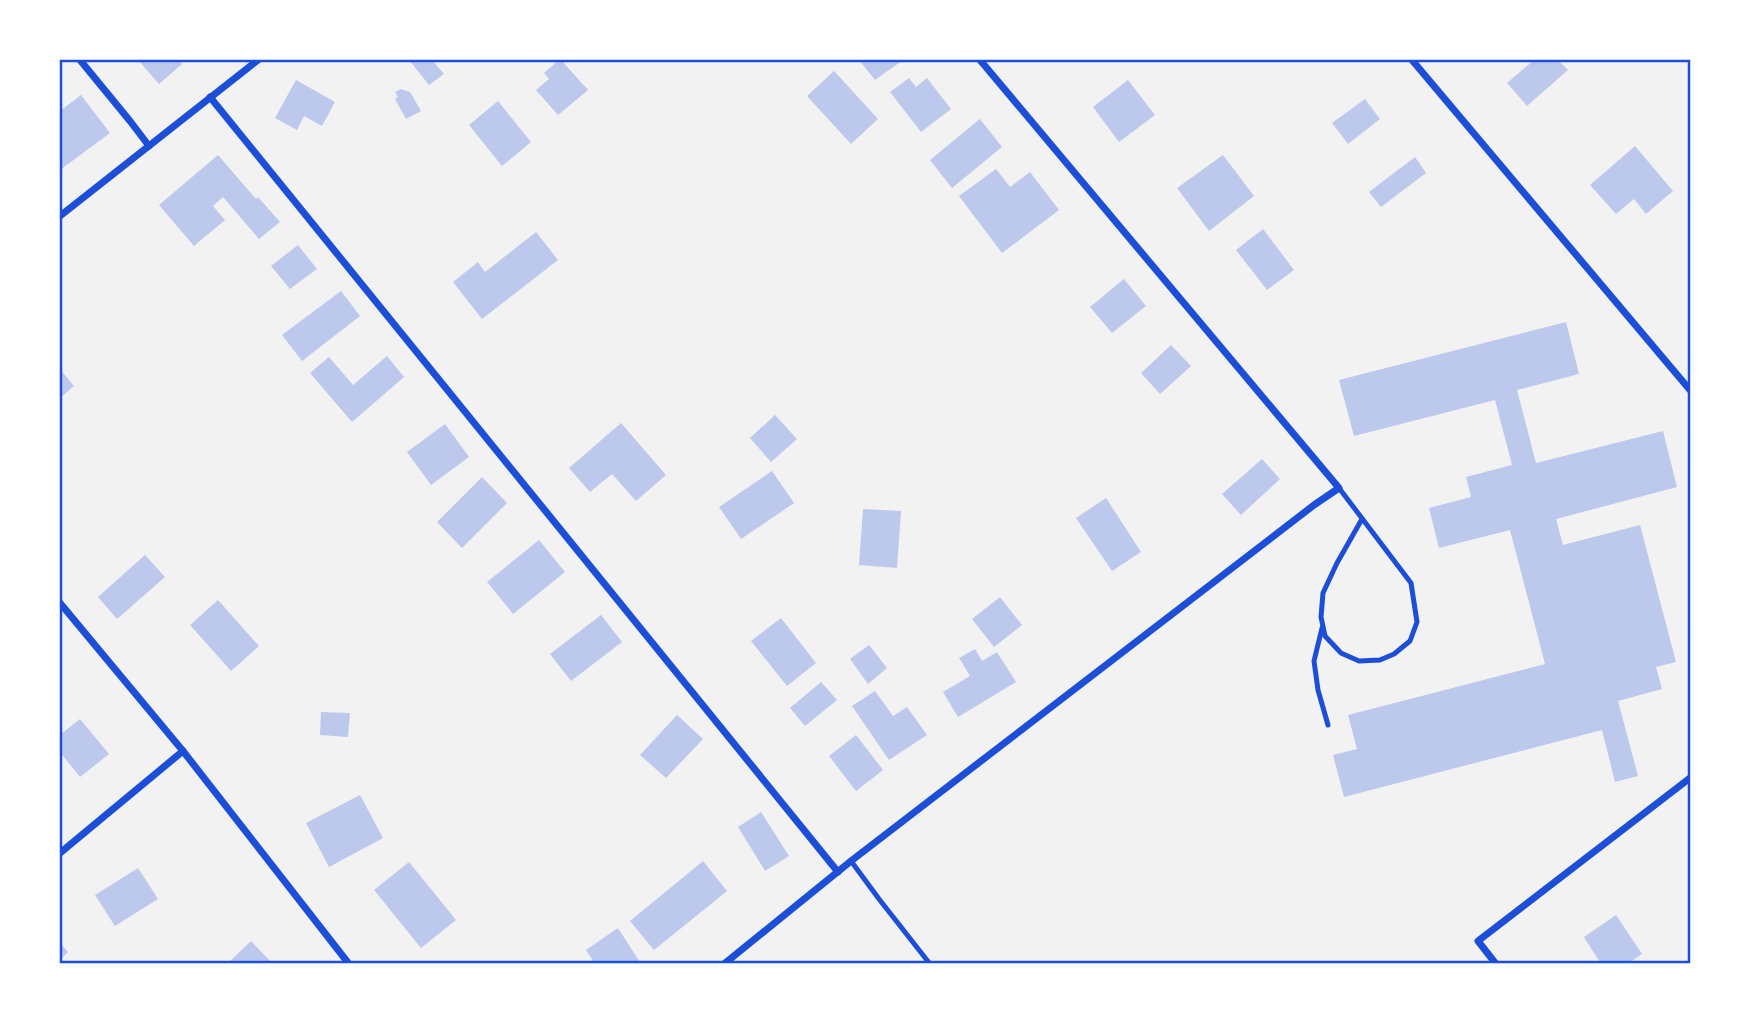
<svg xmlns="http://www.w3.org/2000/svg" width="1750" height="1023" font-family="Montserrat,sans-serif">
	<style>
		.building { fill: #bdc9ec }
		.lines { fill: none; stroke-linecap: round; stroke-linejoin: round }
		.service { stroke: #1d4ed8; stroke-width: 5 }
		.minor { stroke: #1d4ed8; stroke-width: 7 }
		.neatline { fill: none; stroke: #1d4ed8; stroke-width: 2.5 }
	</style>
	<rect width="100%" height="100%" fill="#f2f2f2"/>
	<g class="building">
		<polygon points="138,60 178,60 182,64 159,84"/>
		<polygon points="409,60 432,60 444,74 429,85"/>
		<polygon points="559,60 561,60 588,90 558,115 536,90 549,79 544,73"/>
		<polygon points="859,60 903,60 875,80"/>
		<polygon points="1534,60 1558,60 1568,70 1527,106 1507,83"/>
		<polygon points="834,71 878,119 851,144 807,96"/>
		<polygon points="909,78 916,87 927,78 951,109 921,132 890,92"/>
		<polygon points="296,80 335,102 322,126 304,116 297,130 275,118"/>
		<polygon points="1128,80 1155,115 1119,142 1093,107"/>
		<polygon points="401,89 410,92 421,111 406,119 395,99 398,97 395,92"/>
		<polygon points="81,95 110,133 60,170 60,127 62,125 60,122 60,111"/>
		<polygon points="1365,99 1380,119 1348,144 1332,123"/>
		<polygon points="498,101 531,142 502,166 469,125"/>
		<polygon points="980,119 1002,147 952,188 930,160"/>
		<polygon points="1635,146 1673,191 1646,214 1634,199 1616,214 1590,185"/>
		<polygon points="218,155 256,199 258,197 280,222 259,239 223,197 213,206 225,220 194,246 159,205"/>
		<polygon points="1223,155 1254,196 1209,231 1177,188"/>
		<polygon points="1415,157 1426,173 1381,207 1369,192"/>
		<polygon points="996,169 1010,187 1030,172 1059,210 1002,253 959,196"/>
		<polygon points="1263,229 1294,270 1267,290 1236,250"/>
		<polygon points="536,232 558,260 482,319 453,282 478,262 485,272"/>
		<polygon points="298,245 317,269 290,289 271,266"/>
		<polygon points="1124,279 1146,306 1112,333 1090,307"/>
		<polygon points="341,291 360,316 302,361 282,335"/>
		<polygon points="1566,322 1579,374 1517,390 1536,463 1663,431 1677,487 1556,519 1563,545 1640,525 1676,662 1656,667 1662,689 1618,701 1638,776 1615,782 1602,730 1344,797 1333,755 1357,749 1348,715 1545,664 1510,530 1439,548 1429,508 1471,497 1466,477 1512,465 1495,400 1354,436 1339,380"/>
		<polygon points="1171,345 1191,366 1160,394 1141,373"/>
		<polygon points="387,356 404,377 352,422 310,373 329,357 353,385"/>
		<polygon points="60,369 74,386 60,398"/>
		<polygon points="775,415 797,439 771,462 750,438"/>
		<polygon points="621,423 666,475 636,501 612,474 590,492 569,468"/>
		<polygon points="445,424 469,457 431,485 407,452"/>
		<polygon points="1262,459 1280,479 1241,515 1222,494"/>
		<polygon points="772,471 794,503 741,539 719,507"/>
		<polygon points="482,477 507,503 462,548 437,522"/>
		<polygon points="1106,498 1141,552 1112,571 1076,518"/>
		<polygon points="863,509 901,511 897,568 859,565"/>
		<polygon points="539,540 565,572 513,614 487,582"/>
		<polygon points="145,555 165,577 117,619 98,597"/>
		<polygon points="1000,597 1022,625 994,647 972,619"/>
		<polygon points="218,600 259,646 231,671 190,625"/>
		<polygon points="601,615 622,642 571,681 550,654"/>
		<polygon points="781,618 816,663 787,686 751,641"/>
		<polygon points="869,645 887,668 868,684 850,659"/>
		<polygon points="975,649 982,661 997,652 1016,682 958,717 943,692 970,676 959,658"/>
		<polygon points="821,682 837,700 805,726 790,708"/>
		<polygon points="875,691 893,716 907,707 927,735 889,760 852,706"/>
		<polygon points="321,712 350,713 348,737 320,735"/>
		<polygon points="677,715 703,739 666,778 640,755"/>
		<polygon points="80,719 109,754 80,777 60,752 60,735"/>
		<polygon points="856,735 883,770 856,791 829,756"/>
		<polygon points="360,795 383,838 329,867 306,823"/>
		<polygon points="761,812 789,856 765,871 738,827"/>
		<polygon points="703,861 727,891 654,950 630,921"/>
		<polygon points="409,862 456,920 421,948 374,890"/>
		<polygon points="138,868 158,899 115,926 95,895"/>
		<polygon points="1616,915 1642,954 1627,964 1601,964 1584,937"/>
		<polygon points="618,928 641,964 595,964 586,950"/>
		<polygon points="251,941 273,964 227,964"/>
		<polygon points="60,943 68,952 60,960"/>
	</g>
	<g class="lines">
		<g class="service">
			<polyline points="1339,488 1411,583 1417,622 1410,641 1394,654 1380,660 1359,661 1341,653 1325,636 1321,617 1323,593 1337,563 1362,519"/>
			<polyline points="1322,628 1314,661 1318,690 1328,725"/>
			<polyline points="851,861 879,899 930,964"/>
		</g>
		<g class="minor">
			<polyline points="80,60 130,121 149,146"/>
			<polyline points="1412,60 1690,390"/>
			<polyline points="210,97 838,872"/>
			<polyline points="60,216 258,60"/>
			<polyline points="60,603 183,751 349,964"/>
			<polyline points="60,853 183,751"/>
			<polyline points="724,964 851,861 1314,505 1339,488 980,60"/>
			<polyline points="1496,964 1478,941 1690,778"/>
		</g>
	</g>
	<rect width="1750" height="1023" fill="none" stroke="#ffffff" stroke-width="122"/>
	<rect x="61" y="61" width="1628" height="901" class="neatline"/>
</svg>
